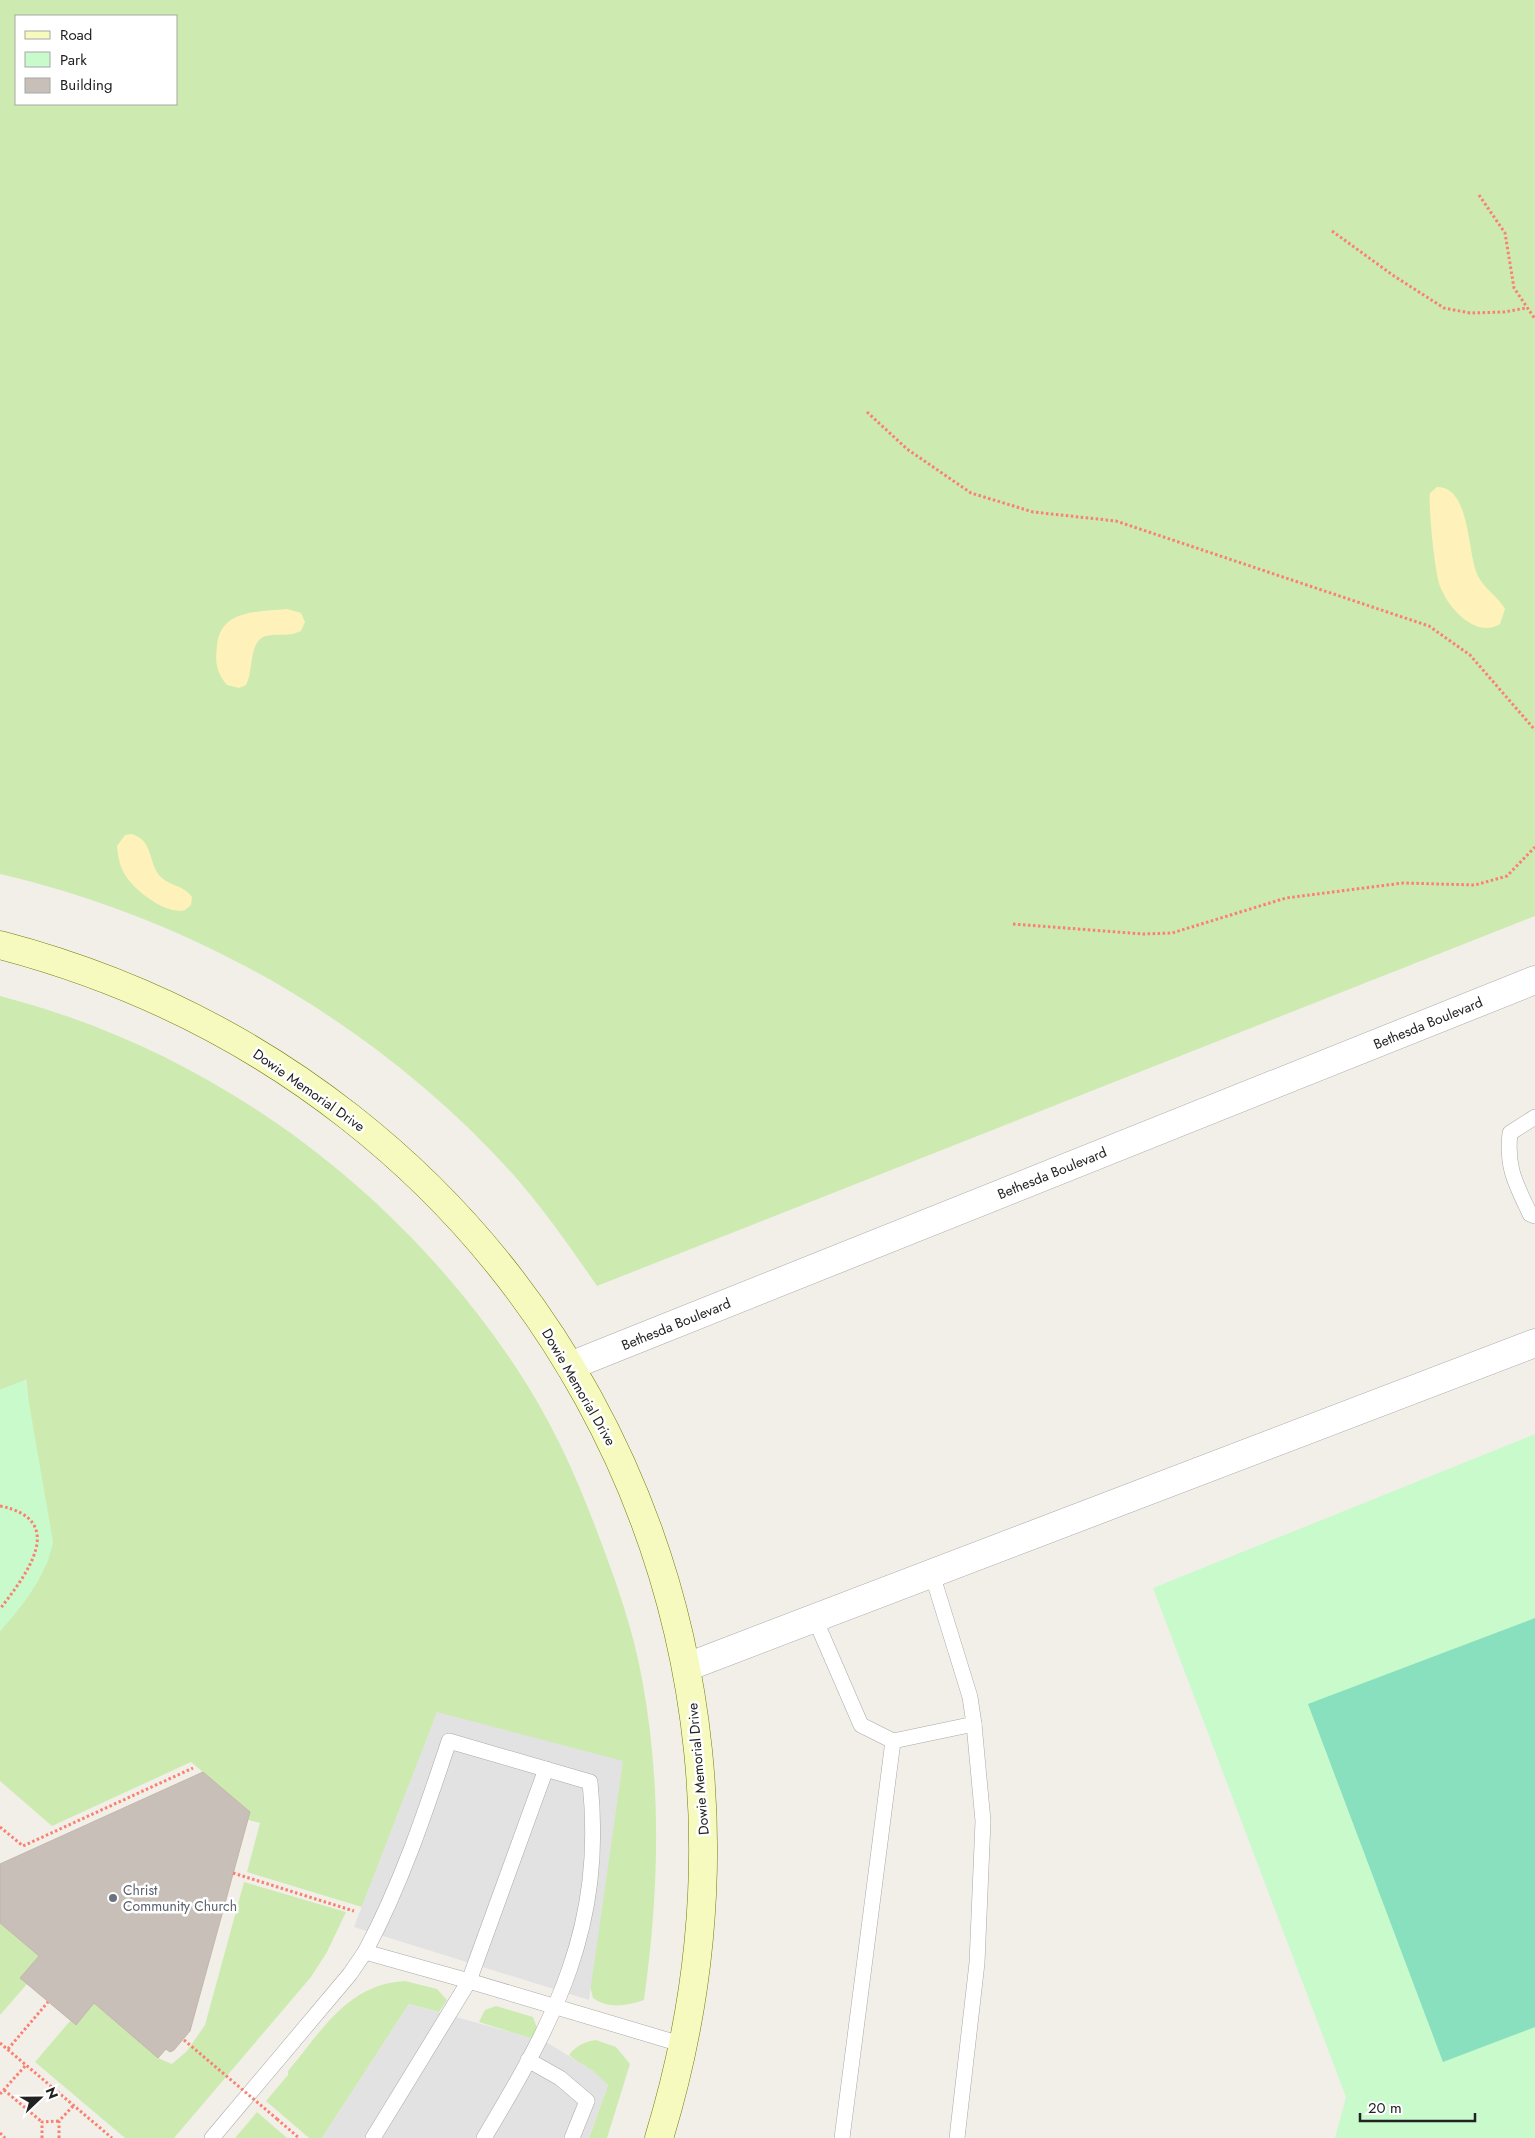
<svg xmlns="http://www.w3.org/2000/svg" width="1535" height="2138" font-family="Jost,sans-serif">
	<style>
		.grass { fill: #cdebb0; fill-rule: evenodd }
		.sand { fill: #fff1ba }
		.park { fill: #c8facc }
		.pitch { fill: #88e0be }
		.parking { fill: #e2e2e2 }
		.building { fill: #c7bfb8; stroke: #c4b6ab }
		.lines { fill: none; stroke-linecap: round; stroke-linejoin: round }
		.lane-casing { stroke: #a9a9a9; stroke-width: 16 }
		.street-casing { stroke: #a9a9a9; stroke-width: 29 }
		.secondary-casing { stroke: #707d05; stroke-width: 29 }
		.path { stroke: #fa8072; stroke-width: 3; stroke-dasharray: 2.5 2.5; stroke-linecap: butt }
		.lane { stroke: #fff; stroke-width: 15 }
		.street { stroke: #fff; stroke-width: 28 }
		.secondary { stroke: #f7fabf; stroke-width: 28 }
		.path-bridge { stroke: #fa8072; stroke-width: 3; stroke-dasharray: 2.5 2.5; stroke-linecap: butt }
		.worship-dot { fill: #6b7280; stroke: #fff; stroke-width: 2 }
		.labels { text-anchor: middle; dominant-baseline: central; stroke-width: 5; stroke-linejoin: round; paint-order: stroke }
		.street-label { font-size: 14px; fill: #222; stroke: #fff }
		.worship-label { font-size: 14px; fill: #5b616d; stroke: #fff; text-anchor: start }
	</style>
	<rect width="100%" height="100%" fill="#f2efe9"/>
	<g class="grass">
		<path d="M0,0H1535V916L597,1286C570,1247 543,1208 511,1172C377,1024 194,919 0,874ZM16,16H176V104H16Z"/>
		<path d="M0,996C211,1050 397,1187 517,1369C551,1420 577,1477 598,1534C616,1581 633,1629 642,1679C662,1786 659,1893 644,2000C627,2006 608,2009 593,1998L590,1986L437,1713L362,1907L247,1872L260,1823L248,1820L250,1812L191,1762L52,1826L0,1781V1631L24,1602L48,1560L26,1380L0,1390Z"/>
		<polygon points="244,1882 346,1912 327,1952 311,1977 174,2138 125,2138 35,2062 70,2021 76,2025 94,2003 158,2058 172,2064 187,2051 205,2025"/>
		<polygon points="0,1923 39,1956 20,1978 27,1984 0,2015"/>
		<path d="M405,1981L437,1989L447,2000L439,2012L409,2004L322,2138H309L266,2101L288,2075V2071C322,2031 347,1984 405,1981Z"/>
		<polygon points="496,2006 533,2017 537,2028 533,2039 479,2022 485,2010"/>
		<path d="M596,2040L616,2047L630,2064L607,2138H589L608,2085L569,2055C577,2045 584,2042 596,2040Z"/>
		<polygon points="257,2112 287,2138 235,2138"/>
	</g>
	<g class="sand">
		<path d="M1437,487C1471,486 1467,555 1478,576C1484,589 1498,596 1505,609L1500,624C1476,639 1448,608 1440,586C1435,574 1428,506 1430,493Z"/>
		<path d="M287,609L301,613L305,622L301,631C289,637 278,633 266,636C248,641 254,671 246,685L239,688L227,685C216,672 215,662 217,646C220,609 259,612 287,609Z"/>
		<path d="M132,834C153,841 148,860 159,875C168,886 184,885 192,897L191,905L185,910C167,916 132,889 124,873C119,864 118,855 117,846L125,835Z"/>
	</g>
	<g class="park">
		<path d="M25,1380L53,1542C47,1575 22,1607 0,1631V1390Z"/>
		<polygon points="1535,1434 1535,2138 1335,2138 1346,2097 1153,1588"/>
	</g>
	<polygon class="pitch" points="1535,1618 1535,2027 1443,2062 1308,1704"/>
	<g class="parking">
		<polygon points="437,1712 623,1761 589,2000 354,1927"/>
		<polygon points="409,2004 546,2042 592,2070 608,2085 589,2138 322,2138"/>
	</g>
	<polygon class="building" points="203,1772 250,1812 190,2031 174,2050 170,2052 166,2049 158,2058 94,2003 76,2025 20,1978 39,1956 0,1923 0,1864"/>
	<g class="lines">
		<g class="lane-casing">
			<g id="lane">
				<path d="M1535,1117L1510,1133C1506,1168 1516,1184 1530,1214L1535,1216"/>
				<polyline points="815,1619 861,1725 893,1741 974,1724 970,1697 932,1574"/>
				<path d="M365,1952C401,1885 425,1813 449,1741L590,1782C605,1926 556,2018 484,2138"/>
				<polyline points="528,2060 560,2078 587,2101 572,2138"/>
				<polyline points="212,2138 350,1974 365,1952 469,1981 684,2045"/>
				<polyline points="373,2138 469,1981 546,1769"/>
				<polyline points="842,2138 893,1741"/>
				<polyline points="957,2138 977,1963 983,1821 974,1724"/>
			</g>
		</g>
		<g class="street-casing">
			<g id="street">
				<polyline points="570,1366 1535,980"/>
				<polyline points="687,1667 1535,1343"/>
			</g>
		</g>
		<g class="secondary-casing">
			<path id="secondary" d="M0,945C530,1084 819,1616 659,2138"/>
		</g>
		<g class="path">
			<polyline points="1479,195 1505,233 1514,288 1535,319"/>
			<polyline points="1332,231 1394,276 1444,308 1470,313 1504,312 1526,308"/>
			<polyline points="867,412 907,449 971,493 1033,512 1116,521 1429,626 1470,655 1535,730"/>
			<polyline points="1013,924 1143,934 1172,933 1286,898 1403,883 1475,885 1507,876 1535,847"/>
			<path d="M0,1506C69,1520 26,1575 0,1609"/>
			<polyline points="0,1827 23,1846 193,1768"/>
			<polyline points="233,1873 354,1911"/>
			<polyline points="0,2043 112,2138"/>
			<polyline points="8,2049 48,2002"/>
			<polyline points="4,2090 42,2122"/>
			<polyline points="0,2094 26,2065"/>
			<polyline points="277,2119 299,2138"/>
			<polyline points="0,2133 5,2138"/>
			<polyline points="42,2138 42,2122 59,2121"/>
			<polyline points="59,2138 59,2121 74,2105"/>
		</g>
		<use href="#lane" class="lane"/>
		<use href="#street" class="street"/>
		<use href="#secondary" class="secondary"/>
		<polyline class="path-bridge" points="184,2040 277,2119"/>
	</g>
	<circle class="worship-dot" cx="113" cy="1898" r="5"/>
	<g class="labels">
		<g class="street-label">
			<text transform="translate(1428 1023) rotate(-22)">Bethesda Boulevard</text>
			<text transform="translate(309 1090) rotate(35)">Dowie Memorial Drive</text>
			<text transform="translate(1052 1173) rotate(-22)">Bethesda Boulevard</text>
			<text transform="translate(676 1324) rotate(-22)">Bethesda Boulevard</text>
			<text transform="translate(579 1387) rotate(60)">Dowie Memorial Drive</text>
			<text transform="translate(698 1769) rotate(-95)">Dowie Memorial Drive</text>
		</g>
		<g class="worship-label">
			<text x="123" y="1890">Christ<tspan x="123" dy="16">Community Church</tspan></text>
		</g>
	</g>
	<rect x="15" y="15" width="162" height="90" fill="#ffffff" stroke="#a7a7a7"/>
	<rect x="25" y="31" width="25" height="8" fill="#f7fabf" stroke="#a7a7a7"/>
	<text x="60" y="40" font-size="15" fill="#222222">Road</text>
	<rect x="25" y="52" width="25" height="15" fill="#c8facc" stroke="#a7a7a7"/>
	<text x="60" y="65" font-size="15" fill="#222222">Park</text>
	<rect x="25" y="78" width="25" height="15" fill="#c7bfb8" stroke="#a7a7a7"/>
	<text x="60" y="90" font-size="15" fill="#222222">Building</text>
	<g transform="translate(40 2098) rotate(68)" stroke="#ffffff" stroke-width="4" paint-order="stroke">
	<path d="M0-4L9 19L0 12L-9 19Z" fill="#222222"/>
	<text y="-8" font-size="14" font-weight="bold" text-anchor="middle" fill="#222222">N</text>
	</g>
	<path d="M1360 2113v8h115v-8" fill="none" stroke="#222222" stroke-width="2.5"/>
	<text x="1368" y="2113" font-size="15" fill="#222222" stroke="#ffffff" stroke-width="4" paint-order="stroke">20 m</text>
</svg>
